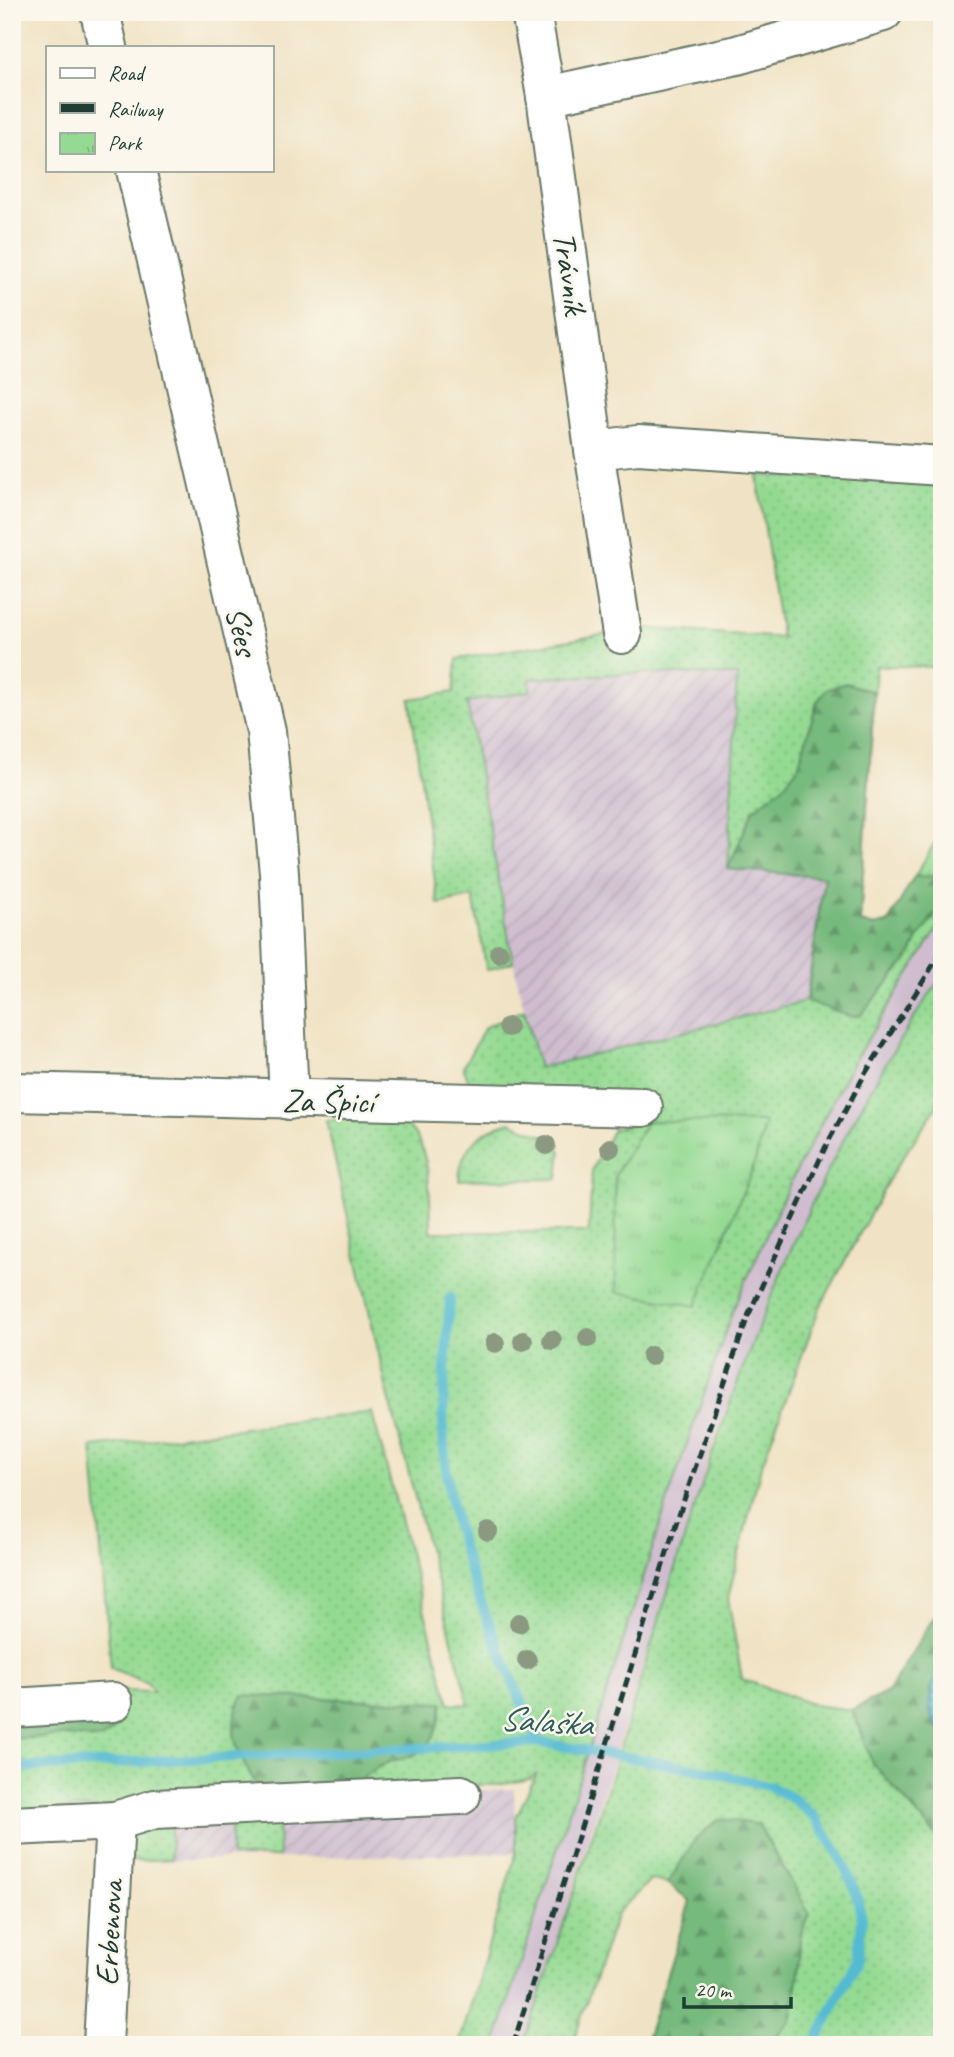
<svg xmlns="http://www.w3.org/2000/svg" width="954" height="2057" font-family="Caveat,sans-serif">
	<style>
		.industrial { fill: url(#industrial-furrows) }
		.railway { fill: #cfbdcf }
		.grass { fill: url(#grass-dots); stroke: #5a8c64; stroke-width: 2; fill-rule: evenodd }
		.forest { fill: url(#forest-firs); stroke: #4b7c58; stroke-width: 2 }
		.park { fill: url(#park-tufts); stroke: #5a8c64; stroke-width: 2 }
		.water { fill: url(#water-rules); stroke: #397c82; stroke-width: 2 }
		.lines { fill: none; stroke-linecap: round; stroke-linejoin: round }
		.stream { stroke: #53bad1; stroke-width: 10 }
		.minor-casing { stroke: #687767; stroke-width: 42 }
		.minor { stroke: #fff; stroke-width: 38 }
		.rail { stroke: #1f3d34; stroke-width: 5; stroke-dasharray: 10 5; stroke-linecap: butt }
		.tree { fill: #8a9980 }
		.labels { text-anchor: middle; dominant-baseline: central; stroke-width: 5; stroke-linejoin: round; paint-order: stroke }
		.street-label { font-size: 33px; fill: #1f3d34; stroke: #fbf7ec }
		.water-label { font-size: 35px; font-style: italic; fill: #2c5c5b; stroke: #fbf7ec }
	</style>
	<defs>
		<pattern id="industrial-furrows" width="10" height="10" patternUnits="userSpaceOnUse" patternTransform="scale(1.75)"><rect width="10" height="10" fill="#cfbdcf"/><path d="M-1 1l2-2M0 10L10 0M9 11l2-2" fill="none" stroke="#b1a3b2"/></pattern>
		<pattern id="grass-dots" width="8" height="8" patternUnits="userSpaceOnUse" patternTransform="scale(1.75)"><rect width="8" height="8" fill="#94da93"/><path d="M2 2h.1M6 6h.1" fill="none" stroke="#7fbc7f" stroke-width="1.8" stroke-linecap="round"/></pattern>
		<pattern id="forest-firs" width="22" height="20" patternUnits="userSpaceOnUse" patternTransform="scale(1.75)"><rect width="22" height="20" fill="#77ba7d"/><path d="M5 1l3.5 6h-7zM16 11l3.5 6h-7z" fill="#619867"/></pattern>
		<pattern id="park-tufts" width="24" height="20" patternUnits="userSpaceOnUse" patternTransform="scale(1.75)"><rect width="24" height="20" fill="#94da93"/><path d="M3 7l-1-3M5 7V3M7 7l1-3M15 17l-1-3M17 17v-4M19 17l1-3" fill="none" stroke="#7fbc7f"/></pattern>
		<pattern id="water-rules" width="6" height="5" patternUnits="userSpaceOnUse" patternTransform="scale(1.75)"><rect width="6" height="5" fill="#53bad1"/><path d="M0 2.5h6" fill="none" stroke="#4498aa"/></pattern>
	</defs>
	<rect width="100%" height="100%" fill="#fbf7ec"/>
	<filter id="ink" filterUnits="userSpaceOnUse"><feTurbulence type="fractalNoise" baseFrequency=".0143" numOctaves="2"/><feDisplacementMap in="SourceGraphic" scale="14" xChannelSelector="R" yChannelSelector="G"/><feConvolveMatrix kernelMatrix="1 2 1 2 8 2 1 2 1" color-interpolation-filters="sRGB"/></filter>
	<filter id="wash" filterUnits="userSpaceOnUse"><feTurbulence type="fractalNoise" baseFrequency=".00686" numOctaves="4" result="noise"/><feDisplacementMap in="SourceGraphic" scale="28" xChannelSelector="R" yChannelSelector="G"/><feGaussianBlur stdDeviation="1.57" result="paint"/><feColorMatrix in="noise" values="0 0 0 0 0 0 0 0 0 0 0 0 0 0 0 0 0 1.4 0 .05"/><feComposite in="paint" operator="in"/></filter>
	<g filter="url(#wash)">
		<rect width="100%" height="100%" fill="#f0e3c5"/>
		<g class="industrial">
			<polygon points="629,673 738,675 728,868 824,877 807,1001 538,1068 508,940 467,701 529,691 530,679"/>
			<polygon points="514,1789 516,1853 139,1861 138,1809"/>
		</g>
		<polygon class="railway" points="942,922 942,976 832,1159 767,1302 716,1435 524,2045 495,2045 671,1490 733,1310 787,1189 853,1062"/>
		<g class="grass">
			<path d="M865,470L942,476V667L876,666L860,922L874,926L888,923L942,830V922L853,1062L787,1189L733,1310L671,1490L495,2045H459L516,1853V1817L537,1773L530,1779L498,1785H389L108,1808L12,1810V1716L115,1691L154,1692L147,1683L111,1668L92,1447L372,1412L449,1703L469,1705L386,1386L326,1120C345,1120 378,1116 396,1120C433,1130 430,1201 431,1232H589L592,1170L613,1129L647,1121L484,1090L469,1082L463,1067L485,1027L524,1010L539,1068L806,1001L824,877L728,869L737,675L629,673L530,679V691L467,702L513,962L487,970L473,897L438,904L410,699L454,692L457,659L642,628L785,638L781,637L757,475L861,480ZM765,1122L754,1165L696,1305Z"/>
			<path d="M942,976V1099L893,1172L819,1309L760,1470L728,1598L742,1679L814,1705L852,1710L872,1762L942,1843V2045H644L691,1900L672,1884L651,1880L617,1913L572,2045H524C554,1949 588,1854 617,1758C700,1484 776,1214 942,976Z"/>
			<path d="M510,1122L549,1138L561,1151L558,1179L459,1180C461,1146 479,1131 510,1122Z"/>
			<polygon points="278,1809 279,1857 231,1857 231,1811"/>
			<polygon points="171,1820 171,1859 132,1861 130,1845 134,1830"/>
		</g>
		<g class="forest">
			<polygon points="845,683 874,692 860,922 874,926 888,923 914,877 942,875 942,906 918,939 909,958 860,1016 849,1016 807,1001 824,877 728,869 753,810 783,786 798,767 817,702 826,690"/>
			<polygon points="942,1604 942,1668 935,1678 936,1726 942,1733 942,1843 872,1762 852,1710 888,1692"/>
			<path d="M243,1695L443,1703C431,1782 393,1739 357,1786L261,1790C239,1760 223,1730 243,1695Z"/>
			<path d="M116,1707L122,1720C98,1752 90,1734 58,1736C42,1737 28,1739 12,1738V1716Z"/>
			<polygon points="719,1819 758,1824 810,1914 800,1936 799,1974 791,2021 769,2045 645,2045 690,1901 668,1883 695,1840"/>
		</g>
		<polygon class="park" points="647,1121 765,1122 754,1165 696,1306 616,1292 615,1175"/>
		<path class="water" d="M942,1668V1733C924,1714 927,1689 942,1668Z"/>
		<g class="lines">
			<g class="stream">
				<path d="M450,1298C447,1351 440,1407 445,1459C454,1558 501,1650 538,1742"/>
				<polyline points="12,1768 538,1742 708,1771 771,1787 795,1800 815,1818 838,1853 854,1887 862,1918 858,1959 814,2045"/>
			</g>
		</g>
	</g>
	<g filter="url(#ink)">
		<g class="lines">
			<g class="minor-casing">
				<g id="minor">
					<polyline points="100,12 108,47"/>
					<polyline points="531,12 546,96 737,55 883,12"/>
					<polyline points="546,96 594,450 638,445 942,466"/>
					<polyline points="136,170 266,731 279,873 289,1100"/>
					<polyline points="594,450 622,634"/>
					<polyline points="12,1092 643,1107"/>
					<polyline points="12,1708 113,1702"/>
					<polyline points="12,1826 115,1821 155,1809 461,1795"/>
					<polyline points="103,2045 115,1821"/>
				</g>
			</g>
			<use href="#minor" class="minor"/>
			<polyline class="rail" points="513,2045 678,1517 748,1316 825,1148 865,1074 942,951"/>
		</g>
		<g class="tree">
			<circle cx="499" cy="953" r="10"/>
			<circle cx="508" cy="1027" r="10"/>
			<circle cx="546" cy="1145" r="10"/>
			<circle cx="610" cy="1148" r="10"/>
			<circle cx="588" cy="1338" r="10"/>
			<circle cx="552" cy="1340" r="10"/>
			<circle cx="523" cy="1341" r="10"/>
			<circle cx="495" cy="1343" r="10"/>
			<circle cx="651" cy="1356" r="10"/>
			<circle cx="488" cy="1531" r="10"/>
			<circle cx="519" cy="1623" r="10"/>
			<circle cx="527" cy="1660" r="10"/>
		</g>
	</g>
	<g class="labels">
		<g class="street-label">
			<text transform="translate(570 273) rotate(82)">Trávník</text>
			<text transform="translate(242 631) rotate(77)">Sées</text>
			<text transform="translate(328 1101) rotate(1)">Za Špicí</text>
			<text transform="translate(109 1933) rotate(-87)">Erbenova</text>
		</g>
		<g class="water-label">
			<text transform="translate(546 1721) rotate(4)">Salaška</text>
		</g>
	</g>
	<rect width="954" height="2057" fill="none" stroke="#fbf7ec" stroke-width="42"/>
	<rect x="46" y="46" width="228" height="126" fill="#fbf7ec" stroke="#a3ada2" stroke-width="2"/>
	<rect x="60" y="68" width="35" height="10" fill="#ffffff" stroke="#a3ada2" stroke-width="2"/>
	<text x="108" y="80" font-size="21" fill="#1f3d34">Road</text>
	<rect x="60" y="103" width="35" height="10" fill="#1f3d34" stroke="#a3ada2" stroke-width="2"/>
	<text x="108" y="116" font-size="21" fill="#1f3d34">Railway</text>
	<rect x="60" y="133" width="35" height="21" fill="url(#park-tufts)" stroke="#a3ada2" stroke-width="2"/>
	<text x="108" y="150" font-size="21" fill="#1f3d34">Park</text>
	<path d="M684 1997v10h107v-10" fill="none" stroke="#1f3d34" stroke-width="3.5"/>
	<text x="695" y="1997" font-size="21" fill="#1f3d34" stroke="#fbf7ec" stroke-width="5" paint-order="stroke">20 m</text>
</svg>
